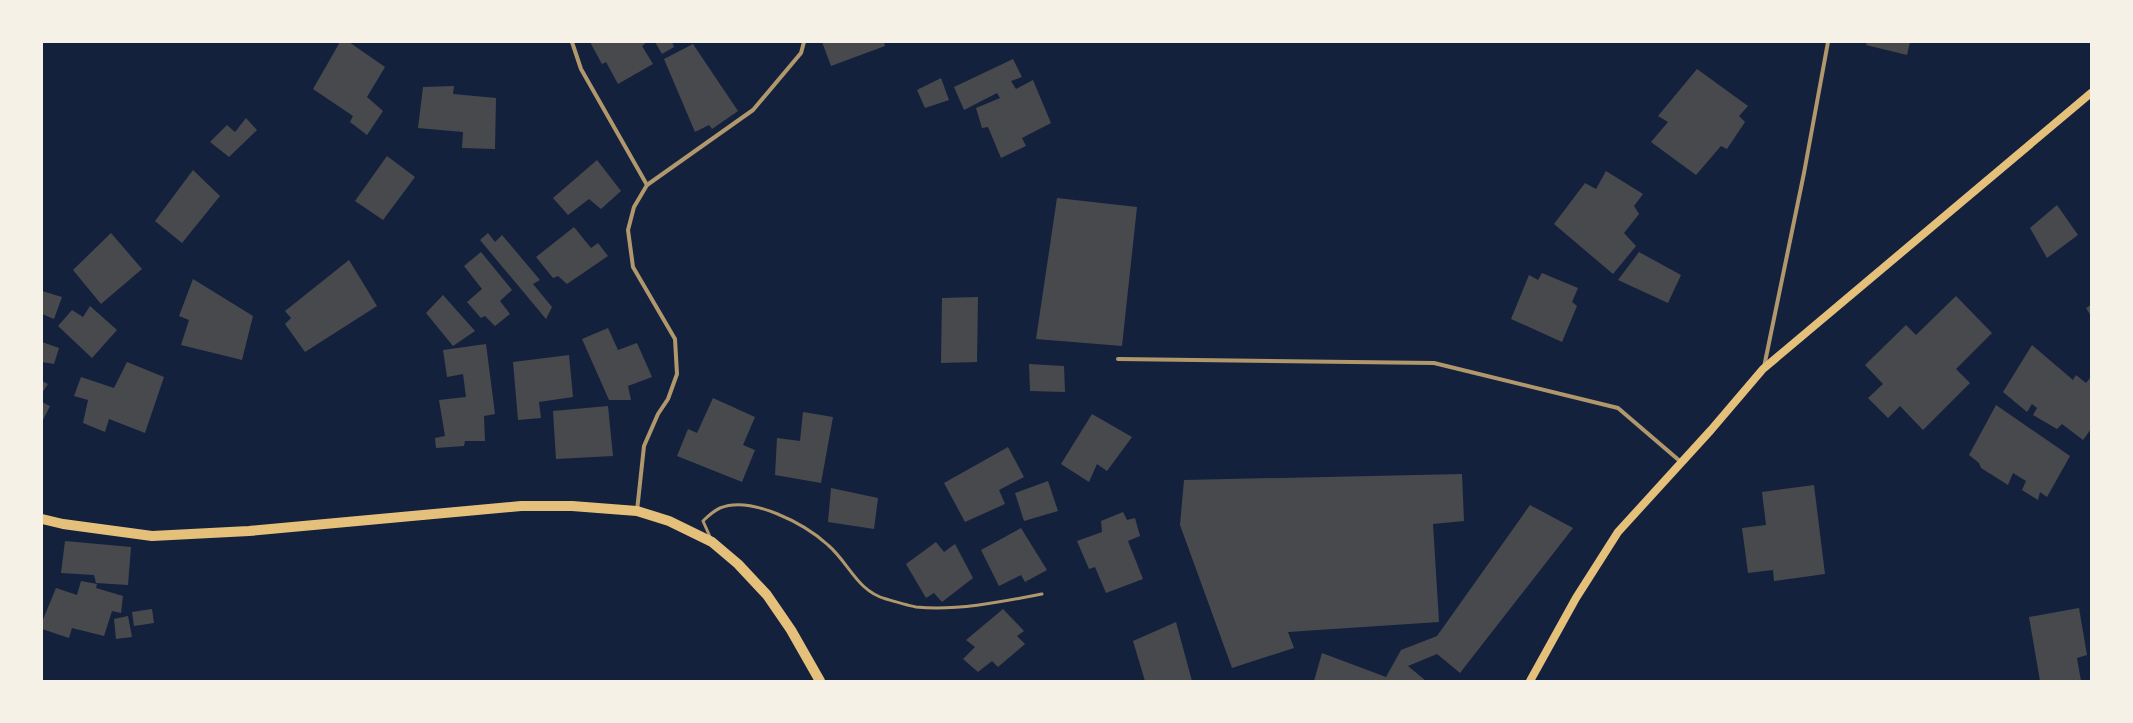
<svg xmlns="http://www.w3.org/2000/svg" width="2133" height="723" font-family="Helvetica,sans-serif">
	<style>
		.building { fill: #48494c }
		.lines { fill: none; stroke-linecap: round; stroke-linejoin: round }
		.service { stroke: #b1986c; stroke-width: 3 }
		.minor { stroke: #b1986c; stroke-width: 4 }
		.secondary { stroke: #e5c07b; stroke-width: 8 }
		.primary { stroke: #e5c07b; stroke-width: 10 }
	</style>
	<rect width="100%" height="100%" fill="#14213d"/>
	<g class="building">
		<polygon points="340,42 349,42 385,67 367,97 383,111 367,135 350,122 353,116 313,89"/>
		<polygon points="590,42 647,42 642,46 653,64 618,84 606,62 602,64"/>
		<polygon points="655,42 672,42 674,47 662,54"/>
		<polygon points="822,42 884,42 885,46 831,66"/>
		<polygon points="1867,42 1910,42 1907,55 1866,45"/>
		<polygon points="693,44 738,111 712,129 709,125 695,132 664,59"/>
		<polygon points="1013,59 1022,77 1011,81 1016,89 1033,80 1051,123 1022,138 1026,146 1001,158 988,127 982,128 976,108 1000,98 997,93 964,110 954,87"/>
		<polygon points="1697,69 1748,106 1739,116 1745,122 1727,149 1721,146 1696,175 1651,142 1668,122 1658,116"/>
		<polygon points="941,78 949,100 925,108 917,90"/>
		<polygon points="454,86 453,94 496,98 495,149 462,148 463,132 418,128 423,87"/>
		<polygon points="246,118 257,130 229,157 210,142 227,125 235,132"/>
		<polygon points="387,156 415,177 383,220 355,201"/>
		<polygon points="597,160 621,191 601,209 589,199 568,215 553,198"/>
		<polygon points="193,170 220,196 182,243 155,221"/>
		<polygon points="1606,171 1643,194 1634,206 1639,214 1624,233 1636,246 1613,274 1554,224 1585,183 1596,189"/>
		<polygon points="1057,198 1137,207 1122,346 1036,339"/>
		<polygon points="2057,205 2078,235 2047,258 2030,228"/>
		<polygon points="574,227 591,248 598,243 608,256 567,284 558,276 553,278 536,257"/>
		<polygon points="111,233 142,269 101,304 73,270"/>
		<polygon points="488,233 495,242 502,235 540,280 533,284 552,307 546,319 480,240"/>
		<polygon points="481,252 512,290 500,301 510,314 495,326 485,316 481,318 467,302 482,289 464,266"/>
		<polygon points="1639,252 1681,275 1668,303 1618,280"/>
		<polygon points="349,260 377,306 305,352 285,324 291,318 285,311"/>
		<polygon points="1542,273 1578,288 1572,302 1577,306 1562,342 1511,319 1529,275 1538,280"/>
		<polygon points="193,279 253,316 242,360 181,345 189,320 179,316"/>
		<polygon points="42,291 62,297 54,319 42,314"/>
		<polygon points="443,295 475,331 453,346 426,313"/>
		<polygon points="1956,296 1992,333 1956,369 1970,383 1923,430 1900,406 1888,418 1868,398 1883,384 1865,365 1906,325 1916,335"/>
		<polygon points="978,297 977,362 941,363 942,298"/>
		<polygon points="2091,305 2091,316 2086,308"/>
		<polygon points="90,306 117,330 92,358 58,326 72,310 83,317"/>
		<polygon points="608,328 618,350 637,343 652,377 628,386 631,400 609,400 582,339"/>
		<polygon points="42,342 59,348 54,364 42,362"/>
		<polygon points="486,344 495,414 484,416 485,441 465,441 464,446 436,448 435,438 445,436 439,400 466,397 463,374 447,377 443,350"/>
		<polygon points="2032,345 2073,380 2076,375 2086,383 2090,378 2091,379 2091,429 2083,440 2062,424 2057,429 2033,415 2037,408 2032,404 2027,412 2003,392"/>
		<polygon points="569,355 573,397 539,402 541,418 518,420 513,362"/>
		<polygon points="127,362 164,377 145,433 109,419 105,432 83,423 88,400 74,396 81,377 114,388"/>
		<polygon points="1029,364 1064,366 1065,392 1030,391"/>
		<polygon points="42,381 48,384 42,393"/>
		<polygon points="713,398 755,417 743,445 755,450 742,482 677,456 688,429 697,433"/>
		<polygon points="42,402 50,406 42,422"/>
		<polygon points="1996,405 2070,456 2047,497 2040,492 2038,500 2022,490 2026,481 2013,473 2008,485 1981,468 1979,463 1969,455"/>
		<polygon points="608,406 613,456 556,459 553,411"/>
		<polygon points="803,412 833,417 821,483 775,475 777,438 800,441"/>
		<polygon points="1092,414 1132,437 1107,471 1097,464 1089,482 1061,464"/>
		<polygon points="1008,447 1024,477 999,490 1005,504 965,522 944,483"/>
		<polygon points="1462,474 1464,521 1433,524 1439,622 1288,632 1294,648 1232,668 1180,525 1184,480"/>
		<polygon points="1048,481 1058,511 1024,521 1015,493"/>
		<polygon points="1814,485 1825,574 1774,581 1773,570 1748,573 1742,528 1766,525 1762,492"/>
		<polygon points="831,488 878,498 874,529 828,522"/>
		<polygon points="1530,505 1573,528 1460,673 1437,654 1408,666 1426,681 1314,681 1322,653 1386,677 1401,650 1437,636"/>
		<polygon points="1123,512 1127,520 1135,518 1140,536 1128,541 1143,579 1106,593 1095,567 1089,569 1077,541 1102,532 1101,521"/>
		<polygon points="1021,528 1047,570 1025,582 1021,575 999,586 981,550"/>
		<polygon points="65,541 131,547 128,585 96,583 94,575 61,573"/>
		<polygon points="936,542 944,552 955,544 973,578 942,602 934,593 926,598 906,564"/>
		<polygon points="81,581 97,584 96,588 123,596 121,613 112,611 104,636 72,628 69,638 42,629 42,622 56,588 77,595"/>
		<polygon points="2079,608 2087,655 2077,658 2081,681 2040,681 2029,617"/>
		<polygon points="152,609 154,623 134,626 132,612"/>
		<polygon points="1003,609 1024,631 1017,636 1025,644 998,667 992,661 978,672 963,659 975,647 966,640"/>
		<polygon points="128,616 132,637 116,639 114,619"/>
		<polygon points="1176,622 1192,681 1145,681 1133,641"/>
	</g>
	<g class="lines">
		<path class="service" d="M711,539L703,521C708,516 713,511 720,508C751,495 805,524 828,545C849,563 857,591 886,599C893,601 910,606 916,607C957,611 1001,602 1042,594"/>
		<g class="minor">
			<polyline points="572,42 581,69 647,185"/>
			<polyline points="1118,359 1434,363 1618,408 1681,462"/>
			<polyline points="1764,367 1804,173 1828,42"/>
			<polyline points="637,511 644,446 658,414 668,399 677,374 675,339 633,267 628,230 634,207 647,185 753,110 801,53 804,42"/>
		</g>
		<polyline class="secondary" points="1530,681 1576,598 1618,532 1711,430 1763,369 2091,93"/>
		<polyline class="primary" points="42,519 63,524 152,536 249,531 521,506 572,506 637,511 669,521 712,542 738,564 767,595 791,630 820,681"/>
	</g>
	<rect width="2133" height="723" fill="none" stroke="#f6f1e7" stroke-width="86"/>
</svg>
